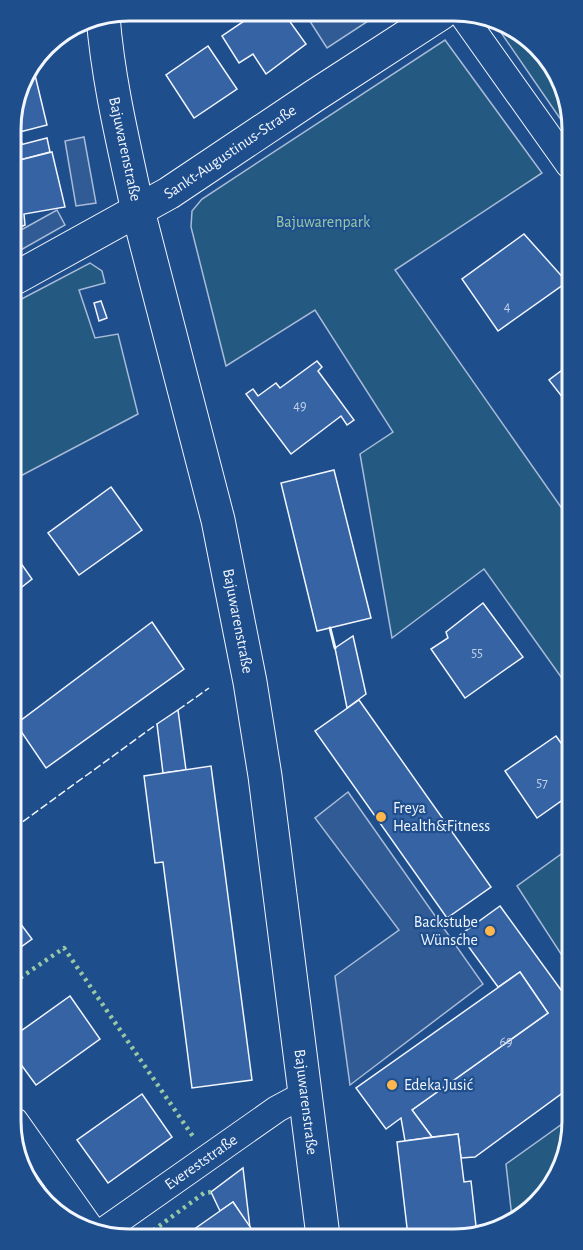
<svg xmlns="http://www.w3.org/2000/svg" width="583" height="1250" font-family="'Alegreya Sans',sans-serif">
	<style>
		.green { fill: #245a82; stroke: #a8bbd7; stroke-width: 1.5 }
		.parking { fill: #305b95; stroke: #a8bbd7; stroke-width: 1.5 }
		.building { fill: #3563a3; stroke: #f2f6ff; stroke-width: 1.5 }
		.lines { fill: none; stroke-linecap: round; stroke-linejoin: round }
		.minor-casing { stroke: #f2f6ff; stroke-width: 28 }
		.tertiary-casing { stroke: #f2f6ff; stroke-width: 34 }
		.secondary-casing { stroke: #f2f6ff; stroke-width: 35 }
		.minor { stroke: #1f4e8c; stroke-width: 26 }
		.tertiary { stroke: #1f4e8c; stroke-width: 32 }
		.secondary { stroke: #1f4e8c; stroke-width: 33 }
		.hedge { stroke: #97c8a6; stroke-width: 4.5; stroke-dasharray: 3 4.5; stroke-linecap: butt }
		.fence { stroke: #f2f6ff; stroke-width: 1.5; stroke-dasharray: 8 3; stroke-linecap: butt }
		.wall { stroke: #f2f6ff; stroke-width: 3 }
		.poi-dot { fill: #ffb74d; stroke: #1f4e8c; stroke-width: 2 }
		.labels { text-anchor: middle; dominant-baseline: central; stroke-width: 4.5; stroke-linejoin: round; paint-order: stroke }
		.number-label { font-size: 14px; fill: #c3d1e8 }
		.street-label { font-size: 16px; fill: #f2f6ff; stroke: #1f4e8c }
		.park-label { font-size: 16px; fill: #97c8a6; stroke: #1f4e8c }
		.poi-label { font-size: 16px; fill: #f2f6ff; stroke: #1f4e8c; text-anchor: start }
		.rim { fill: none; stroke: #f2f6ff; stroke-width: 3 }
	</style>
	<rect width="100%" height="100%" fill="#1f4e8c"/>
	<g class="green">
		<polygon points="493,21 532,40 568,98 568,130"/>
		<polygon points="445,40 542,173 395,270 570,520 571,691 484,569 392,638 360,454 393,432 315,310 226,366 191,227 192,211 202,199"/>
		<polygon points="90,263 102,271 105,283 79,290 95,338 118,334 138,414 13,480 12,304"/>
		<polygon points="571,847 572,971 517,886"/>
		<polygon points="572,1117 572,1129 543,1199 512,1218 506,1164"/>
	</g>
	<g class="parking">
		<polygon points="304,12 382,12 327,48"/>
		<polygon points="84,137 96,203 76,206 65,141"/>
		<polygon points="57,210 65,225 12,255 12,235"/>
		<polygon points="348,792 483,984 350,1085 335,976 399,930 315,818"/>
	</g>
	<g class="building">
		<polygon points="259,11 283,12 306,44 266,74 253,54 239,63 222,36"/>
		<polygon points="208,46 237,89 194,118 166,75"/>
		<polygon points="35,75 47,125 12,134 11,114 22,79"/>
		<polygon points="19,132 22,144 12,147 12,134"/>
		<polygon points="47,138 50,152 12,162 12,147"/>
		<polygon points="52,152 65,207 24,214 25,225 12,231 12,162"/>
		<polygon points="524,234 567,282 498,331 462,279"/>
		<polygon points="101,301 107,318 99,321 94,303"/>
		<polygon points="317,361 322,367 318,371 354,420 347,425 341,416 291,454 246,394 253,389 258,396 276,383 280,388"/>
		<polygon points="569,365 570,407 549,380"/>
		<polygon points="334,470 371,618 317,631 281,483"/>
		<polygon points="111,487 142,530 79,575 48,533"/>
		<polygon points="13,552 32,579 13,594"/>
		<polygon points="483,603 523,657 465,698 431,649 448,638 446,632"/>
		<polygon points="152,622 184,669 46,768 16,724"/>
		<polygon points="353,636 366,694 347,708 335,648"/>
		<polygon points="359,700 491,887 447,918 315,731"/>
		<polygon points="178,710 186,770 163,773 157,724"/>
		<polygon points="556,736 571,757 571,794 537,818 505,771"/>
		<polygon points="211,766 252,1080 192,1088 163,862 155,863 144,776"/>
		<polygon points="500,906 572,1005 572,1086 475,1157 461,1158 458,1134 432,1137 412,1110 548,1013 520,972 498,987 460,935"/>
		<polygon points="14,915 32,939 14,952"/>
		<polygon points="520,972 548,1013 412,1110 432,1137 405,1141 401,1118 386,1129 356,1088"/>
		<polygon points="70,996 100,1039 36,1085 14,1055 14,1036"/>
		<polygon points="142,1094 172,1137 108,1183 77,1140"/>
		<polygon points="458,1134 464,1182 471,1181 477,1235 408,1236 397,1142"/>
		<polygon points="243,1168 250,1228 233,1202 220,1211 211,1192"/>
		<polygon points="233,1202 257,1237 183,1237 220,1211"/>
	</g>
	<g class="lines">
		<g class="minor-casing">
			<g id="minor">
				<polyline points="461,13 569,165"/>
				<polyline points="15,1121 92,1230"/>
				<polyline points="99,1234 277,1109 305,1094"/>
			</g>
		</g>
		<g class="tertiary-casing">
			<polyline id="tertiary" points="12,280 169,193 314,96 442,13"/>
		</g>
		<g class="secondary-casing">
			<path id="secondary" d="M103,16C108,81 124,146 138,211L218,520L250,682L265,776L323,1236"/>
		</g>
		<use href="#minor" class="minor"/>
		<use href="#tertiary" class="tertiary"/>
		<use href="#secondary" class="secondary"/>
		<g class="hedge">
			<polyline points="14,982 64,948 194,1138"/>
			<polyline points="476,1228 497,1226 498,1227"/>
			<polyline points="147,1235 204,1193 211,1192"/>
		</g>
		<g class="fence">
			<polyline points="178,710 209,688"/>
			<polyline points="14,828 157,724"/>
		</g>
		<polyline class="wall" points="330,628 335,648"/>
	</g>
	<g class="poi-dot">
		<circle cx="381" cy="817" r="6"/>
		<circle cx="490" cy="931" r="6"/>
		<circle cx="392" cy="1085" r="6"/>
	</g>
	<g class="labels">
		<g class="number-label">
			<text x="507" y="307">4</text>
			<text x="300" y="406">49</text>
			<text x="477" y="653">55</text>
			<text x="542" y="783">57</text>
			<text x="506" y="1042">69</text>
		</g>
		<g class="street-label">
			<text transform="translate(125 149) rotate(78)">Bajuwarenstraße</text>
			<text transform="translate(230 152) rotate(-34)">Sankt-Augustinus-Straße</text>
			<text transform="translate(238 621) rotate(79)">Bajuwarenstraße</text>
			<text transform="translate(306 1102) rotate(83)">Bajuwarenstraße</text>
			<text transform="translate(201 1162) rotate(-35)">Evereststraße</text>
		</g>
		<g class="park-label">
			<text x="323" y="222">Bajuwarenpark</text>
		</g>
		<g class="poi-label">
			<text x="393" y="808">Freya<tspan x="393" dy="18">Health&amp;Fitness</tspan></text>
			<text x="478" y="922" text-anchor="end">Backstube<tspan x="478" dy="18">Wünsche</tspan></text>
			<text x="404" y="1085">Edeka Jusić</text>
		</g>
	</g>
	<path d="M0 0H583V1250H0ZM129 21H454A108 108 0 0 1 562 129V1121A108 108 0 0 1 454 1229H129A108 108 0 0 1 21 1121V129A108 108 0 0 1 129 21Z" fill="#1f4e8c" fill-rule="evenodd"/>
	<path class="rim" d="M129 21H454A108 108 0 0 1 562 129V1121A108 108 0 0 1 454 1229H129A108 108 0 0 1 21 1121V129A108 108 0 0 1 129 21Z"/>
</svg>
